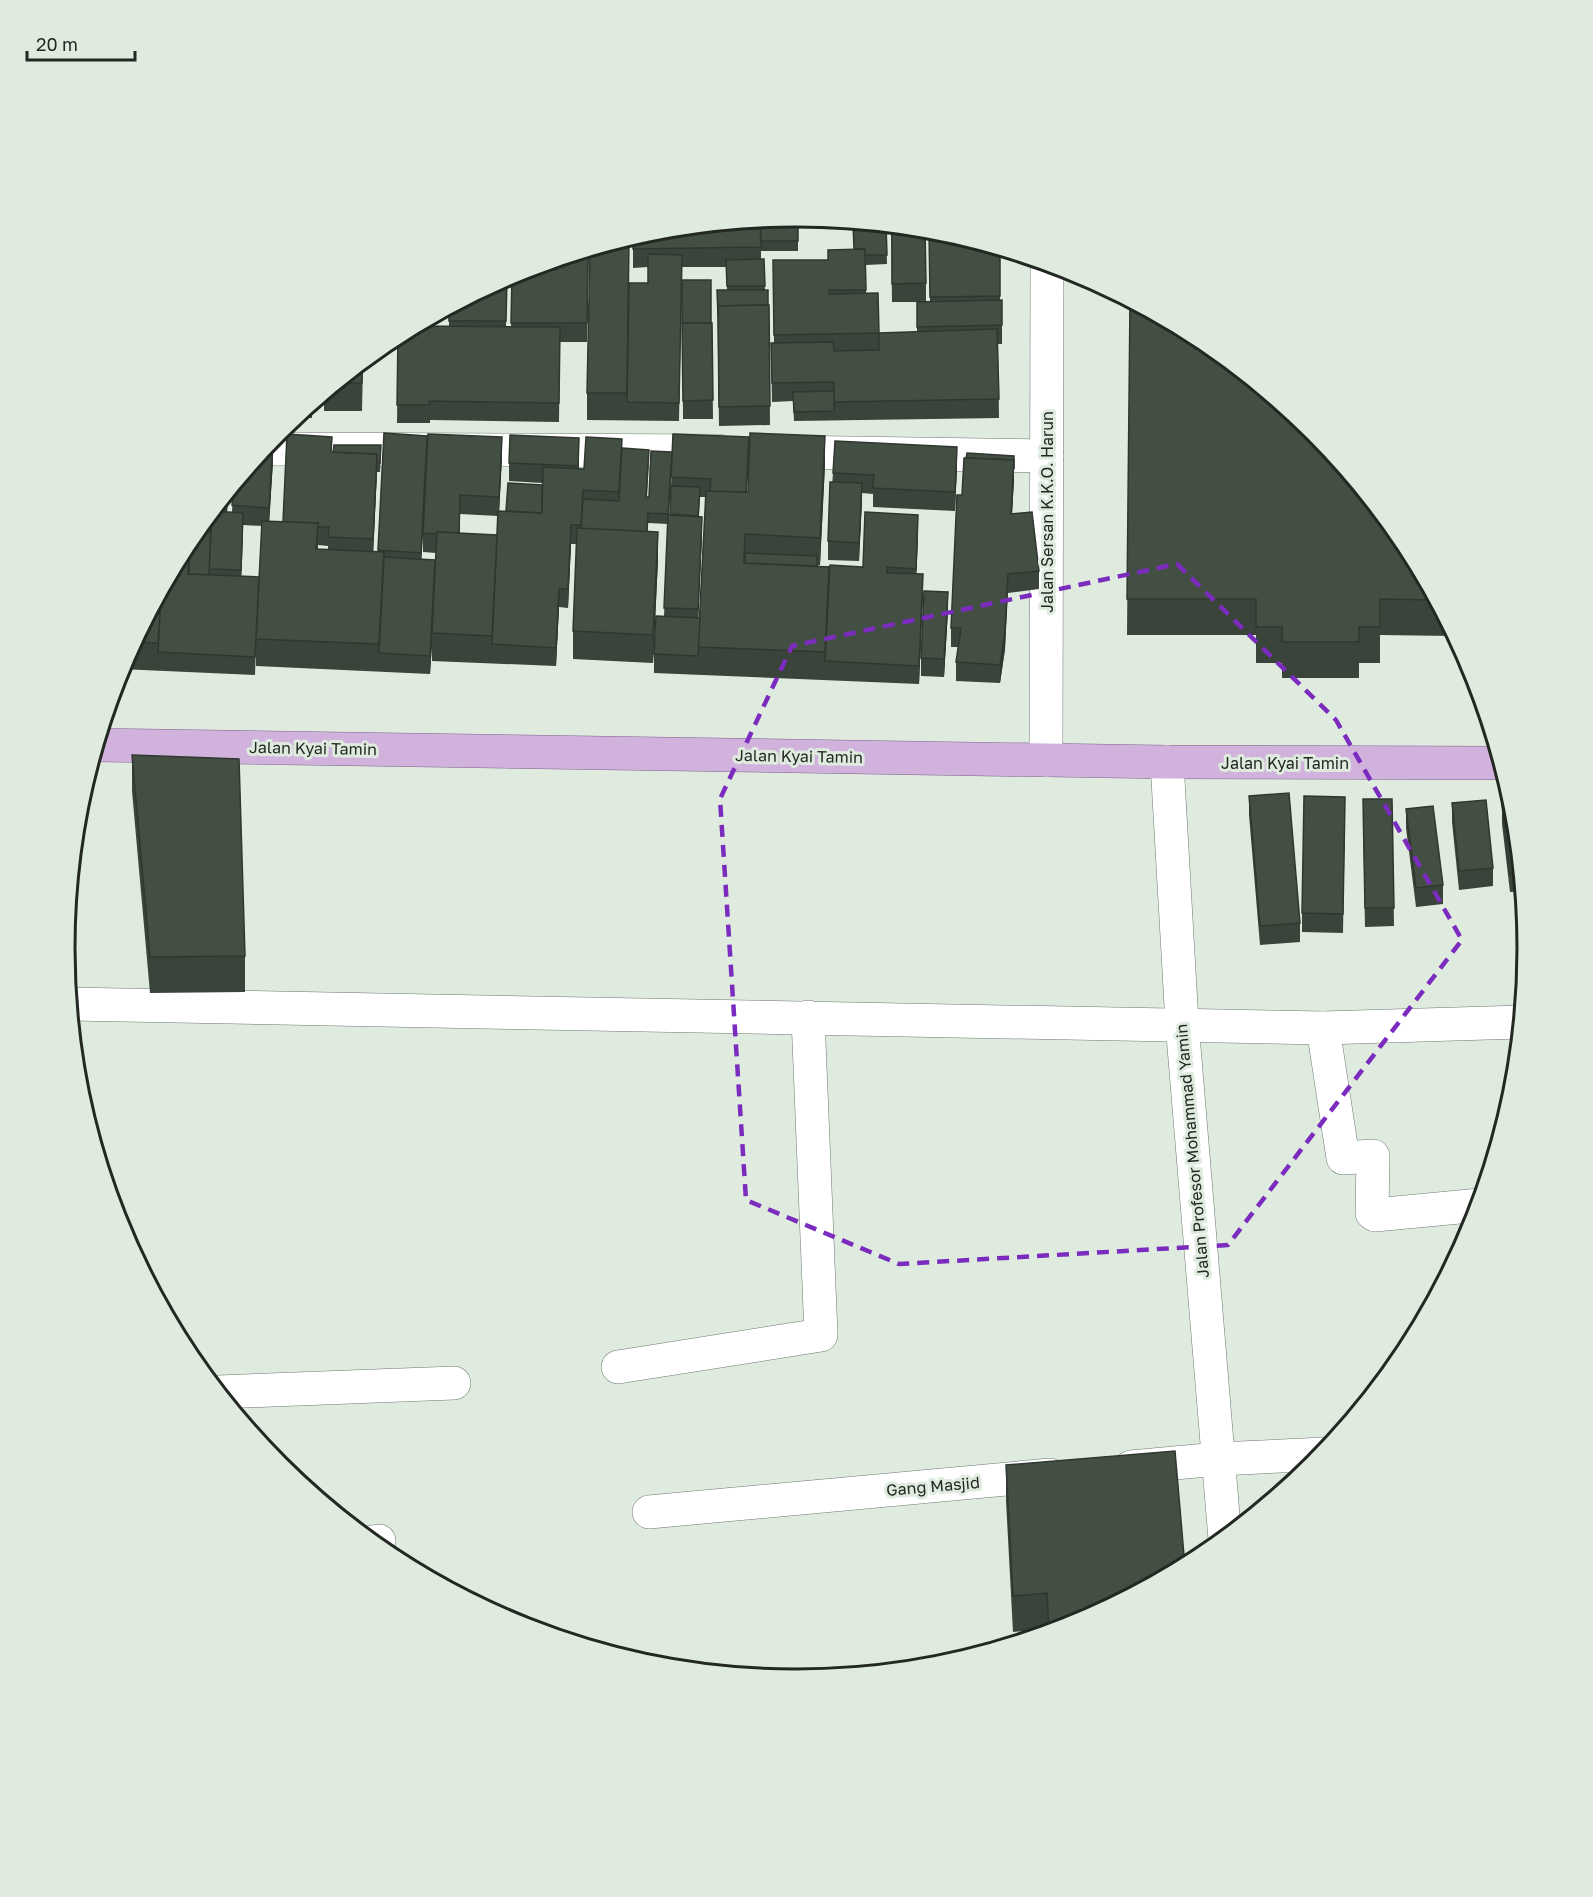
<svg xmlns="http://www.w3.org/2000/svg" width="1593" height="1897" font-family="'Golos Text',sans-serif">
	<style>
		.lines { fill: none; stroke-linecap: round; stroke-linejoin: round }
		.minor-casing { stroke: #6e7a6f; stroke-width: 34 }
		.major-casing { stroke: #7f618d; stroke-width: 34 }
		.minor { stroke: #fff; stroke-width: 33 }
		.major { stroke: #d0b2dd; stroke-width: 33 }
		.wall { fill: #3a443a; fill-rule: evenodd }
		.shaded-wall { fill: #303730 }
		.building { fill: #444f44; stroke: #303730; stroke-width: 1.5 }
		.marked { fill: none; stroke: #7b2cbf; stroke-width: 4.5; stroke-dasharray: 12 8; stroke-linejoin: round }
		.labels { text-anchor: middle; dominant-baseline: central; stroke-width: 6; stroke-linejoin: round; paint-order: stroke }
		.street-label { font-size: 16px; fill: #232823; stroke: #deebde }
		.rim { fill: none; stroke: #232823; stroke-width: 3 }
	</style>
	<rect width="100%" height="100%" fill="#deebde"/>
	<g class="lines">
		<g class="minor-casing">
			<g id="minor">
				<polyline points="264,449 718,451"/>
				<polyline points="782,452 1047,456"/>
				<polyline points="1046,760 1047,263"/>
				<polyline points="1167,762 1182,1023 1225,1539"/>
				<polyline points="70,1004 1323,1028 1521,1022"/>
				<polyline points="1323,1028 1343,1158 1373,1156 1372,1213 1375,1215 1480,1205"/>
				<polyline points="618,1367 821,1335 808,1017"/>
				<polyline points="218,1392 454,1383"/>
				<polyline points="1131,1467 1218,1459 1324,1454"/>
				<polyline points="649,1512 1050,1475"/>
				<polyline points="371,1542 379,1541"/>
			</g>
		</g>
		<g class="major-casing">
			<polyline id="major" points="97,745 1167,762 1501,763"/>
		</g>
		<use href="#minor" class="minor"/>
		<use href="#major" class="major"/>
	</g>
	<g class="wall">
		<polygon points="797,217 842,221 842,225 798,226 798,251 761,251 761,241 761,259 764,259 765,290 768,305 769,305 770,425 719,426 717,290 727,290 726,267 682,267 679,421 587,420 587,393 629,283 648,283 648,267 633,268 633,237"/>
		<polygon points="886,225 887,264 866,265 866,293 879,333 917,332 917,302 892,302 891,226 926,283 926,301 930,301 929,230 1000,249 1000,300 1002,300 1002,344 998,344 999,418 794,421 793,401 772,402 771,343 774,343 773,260 828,260 854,249"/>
		<polygon points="589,250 587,342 560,342 559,422 430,420 430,423 397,423 398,339 392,338 419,324 419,326 449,326 449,308 507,278 506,327 511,327 512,274 517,272 553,261 553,270 557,270"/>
		<polygon points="682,280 712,323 713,419 683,419"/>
		<polygon points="1130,301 1405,542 1455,636 1380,635 1380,663 1359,663 1359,678 1282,678 1282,663 1256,663 1256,635 1127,635"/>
		<polygon points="363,362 362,411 324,411 324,394"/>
		<polygon points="312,404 312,418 294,418"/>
		<path d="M384,433L427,454L421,559L435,560L436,553L423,552V533L428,434L502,456L499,511H506L542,485V483L509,481V463L579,438V469H584L622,448L649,459L647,497H649L672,462L669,515H670L673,434L747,492L825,464L820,565L817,566L863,567L918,534L916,574L923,593L919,684L654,673V654L664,616L668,524L648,523V532L658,560L653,663L573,659V631L577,544H571L568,608L559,607L556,666L432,661V644L430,674L256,666V646L255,675L120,669L188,542L211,521V519H207L229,492L227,512H232L233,487L273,461L269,521L283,522L332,452L381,455L380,472H377L373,552H378ZM700,497H706L700,618H698L702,535L699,516ZM460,514L498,516L497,535L460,533ZM243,525L262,526L259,589L241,576ZM318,545L328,546V550L318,549Z"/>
		<polygon points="966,458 1014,479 1012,514 1039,571 1039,589 1008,593 1005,649 1000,683 956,681 956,662 958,647 951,647 951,628 962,495"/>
		<polygon points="957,466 955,511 873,507 873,494 862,493 859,561 828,560 828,541 833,473"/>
		<polygon points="948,611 944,677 921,676 921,658"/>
		<polygon points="132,755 245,956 245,992 150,993 132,791"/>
		<polygon points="1249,796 1300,923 1300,942 1260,945 1249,815"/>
		<polygon points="1392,799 1394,926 1365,927 1363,818"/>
		<polygon points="1452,803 1493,868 1493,886 1459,890 1452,822"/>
		<polygon points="1502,805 1514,806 1523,891 1510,892 1502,824"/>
		<polygon points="1406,809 1443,885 1443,904 1416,907 1406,828"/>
		<polygon points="1345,816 1343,933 1302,932 1302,913"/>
		<polygon points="1006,1465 1076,1625 1047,1634 1047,1629 1013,1632 1006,1501"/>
	</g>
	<g class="shaded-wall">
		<polygon points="427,436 427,454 421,571 421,553"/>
		<polygon points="825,436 825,464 820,565 820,538"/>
		<polygon points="502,437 502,456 499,516 499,497"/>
		<polygon points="749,437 749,456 746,511 746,492"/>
		<polygon points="273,442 273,461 269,526 269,508"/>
		<polygon points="957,447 957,466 955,511 955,492"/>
		<polygon points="377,454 377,472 373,558 373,539"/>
		<polygon points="1014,456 1014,479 1011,533 1011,514"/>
		<polygon points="862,483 862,502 859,561 859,543"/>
		<polygon points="229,492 226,520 227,494"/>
		<polygon points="243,513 243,532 241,589 241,570"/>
		<polygon points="918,515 918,534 916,588 916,569"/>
		<polygon points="702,517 702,535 698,628 698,609"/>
		<polygon points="571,525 571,544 568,608 568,589"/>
		<polygon points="658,532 658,560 653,663 653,635"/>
		<polygon points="923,574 923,593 919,684 919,666"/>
		<polygon points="1008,574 1005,649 1000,683 1000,665"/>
		<polygon points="559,589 559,607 556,666 556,648"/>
		<polygon points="948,592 948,611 944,677 944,659"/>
		<polygon points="432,633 432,644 430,674 430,656"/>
	</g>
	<g class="building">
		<polygon points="791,217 798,217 798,241 761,241 760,220"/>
		<polygon points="760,220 761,247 633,249 633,237 654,231"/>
		<polygon points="853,222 886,225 887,255 865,255 865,249 854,249"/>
		<polygon points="892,226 925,229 926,283 892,284"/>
		<polygon points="929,230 940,231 1000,249 1000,296 930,297"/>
		<polygon points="629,238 627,393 587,393 590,250"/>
		<polygon points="865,249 866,290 829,290 829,294 878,293 879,333 997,329 999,399 834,402 834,382 772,383 771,343 833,342 834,351 879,350 879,333 774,335 773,260 828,260 828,250"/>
		<polygon points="588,250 587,323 511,323 512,274 525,269 557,270 557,260"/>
		<polygon points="648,254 682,255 679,403 627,402 629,283 648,283"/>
		<polygon points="764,259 765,286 727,286 726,260"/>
		<polygon points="553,261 553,264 543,264"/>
		<polygon points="506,278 507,278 506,321 449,321 449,308"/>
		<rect x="682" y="280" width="29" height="43"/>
		<polygon points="717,290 768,290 768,305 718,306 718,315"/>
		<polygon points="1002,300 1002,325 917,327 917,302"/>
		<polygon points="1130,301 1203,340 1314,431 1405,542 1436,600 1380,599 1380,627 1359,627 1359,642 1282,642 1282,627 1256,627 1256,599 1127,599"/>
		<polygon points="769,305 770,406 719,407 718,306"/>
		<polygon points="682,323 712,323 713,400 683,401"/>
		<polygon points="416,326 560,327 559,403 429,401 430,405 397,405 398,335"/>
		<polygon points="362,363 362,383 337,383"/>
		<polygon points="834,391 834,411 794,412 793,392"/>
		<polygon points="384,433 427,436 421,553 378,550"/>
		<polygon points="750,433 825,436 820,538 745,534 744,563 829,567 825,652 698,647 706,491 748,492"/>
		<polygon points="287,434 332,437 331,452 377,454 373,539 328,537 329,527 317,527 318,523 283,522"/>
		<polygon points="428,434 502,437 499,497 460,495 459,533 437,532 437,534 423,533"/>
		<polygon points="673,434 749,437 746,492 710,491 711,479 671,477"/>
		<polygon points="510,435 579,438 578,466 509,463"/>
		<polygon points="586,437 622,439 619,492 583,490 581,525 571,525 568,589 559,589 556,648 492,644 498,511 542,513 543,467 584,469"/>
		<polygon points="835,441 957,447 955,492 873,488 874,475 833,473"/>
		<polygon points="270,442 273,442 269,508 232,505 233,487"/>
		<polygon points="334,445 381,445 380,463 377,463 377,454 333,452"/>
		<polygon points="622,448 649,450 646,497 649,497 651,451 672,452 668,514 648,513 647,532 581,529 583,499 619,501"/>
		<polygon points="967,453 1014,456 1014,469 1014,460 966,458"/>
		<polygon points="964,458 1014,460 1011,514 1032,512 1039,571 1008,574 1005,631 1000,665 956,662 961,628 951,628 957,495 962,495"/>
		<polygon points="830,482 862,483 859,543 828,541"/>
		<polygon points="508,483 542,485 542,513 506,511"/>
		<polygon points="671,486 700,487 698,516 670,514"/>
		<polygon points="227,494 226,501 221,501"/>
		<polygon points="213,511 243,513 241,570 209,569 212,513"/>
		<polygon points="865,512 918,515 916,569 887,567 887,573 923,574 919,666 825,661 830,565 863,567"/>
		<polygon points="668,515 702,517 698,609 664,608"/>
		<polygon points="206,520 211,521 209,575 189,574 190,539"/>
		<polygon points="262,521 318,523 316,549 384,552 379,644 256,639"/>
		<polygon points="577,528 658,532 653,635 573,631"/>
		<polygon points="437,532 497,535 492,636 432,633"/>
		<polygon points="190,539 188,574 259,577 255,657 158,652 161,592"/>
		<polygon points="745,553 817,556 817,566 745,563"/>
		<polygon points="384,557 435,560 430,656 379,653"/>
		<polygon points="924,591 948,592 944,659 921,658"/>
		<polygon points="161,592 158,643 134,642"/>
		<polygon points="656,616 700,618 698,656 654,654"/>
		<polygon points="132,755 239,759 245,956 150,957"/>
		<polygon points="1289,793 1300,923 1260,926 1249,796"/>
		<polygon points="1304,796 1345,797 1343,914 1302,913"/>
		<polygon points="1363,799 1392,799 1394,908 1365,908"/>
		<polygon points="1486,800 1493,868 1459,871 1452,803"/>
		<polygon points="1514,804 1521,872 1510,874 1502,805"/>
		<polygon points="1433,806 1443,885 1416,888 1406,809"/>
		<polygon points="1175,1451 1185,1567 1076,1625 1049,1633 1047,1593 1013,1596 1006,1465"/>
	</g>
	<path class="marked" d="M1177,564L1336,720L1462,940L1228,1245L899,1264L746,1200L720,799L792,646Z"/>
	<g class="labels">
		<g class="street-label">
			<text transform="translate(1047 512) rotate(-90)">Jalan Sersan K.K.O. Harun</text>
			<text transform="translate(313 748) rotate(1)">Jalan Kyai Tamin</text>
			<text transform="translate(799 756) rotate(1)">Jalan Kyai Tamin</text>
			<text x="1285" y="763">Jalan Kyai Tamin</text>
			<text transform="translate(1192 1151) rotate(-95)">Jalan Profesor Mohammad Yamin</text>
			<text transform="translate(933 1486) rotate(-5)">Gang Masjid</text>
		</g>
	</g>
	<path d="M0 0H1593V1897H0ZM75 948a721 721 0 1 1 1442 0a721 721 0 1 1-1442 0Z" fill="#deebde" fill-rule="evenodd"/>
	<path class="rim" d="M75 948a721 721 0 1 1 1442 0a721 721 0 1 1-1442 0Z"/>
	<path d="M27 51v9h108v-9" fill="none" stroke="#232823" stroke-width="3"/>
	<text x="36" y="51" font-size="18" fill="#232823" stroke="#deebde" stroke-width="4.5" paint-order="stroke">20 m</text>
</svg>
